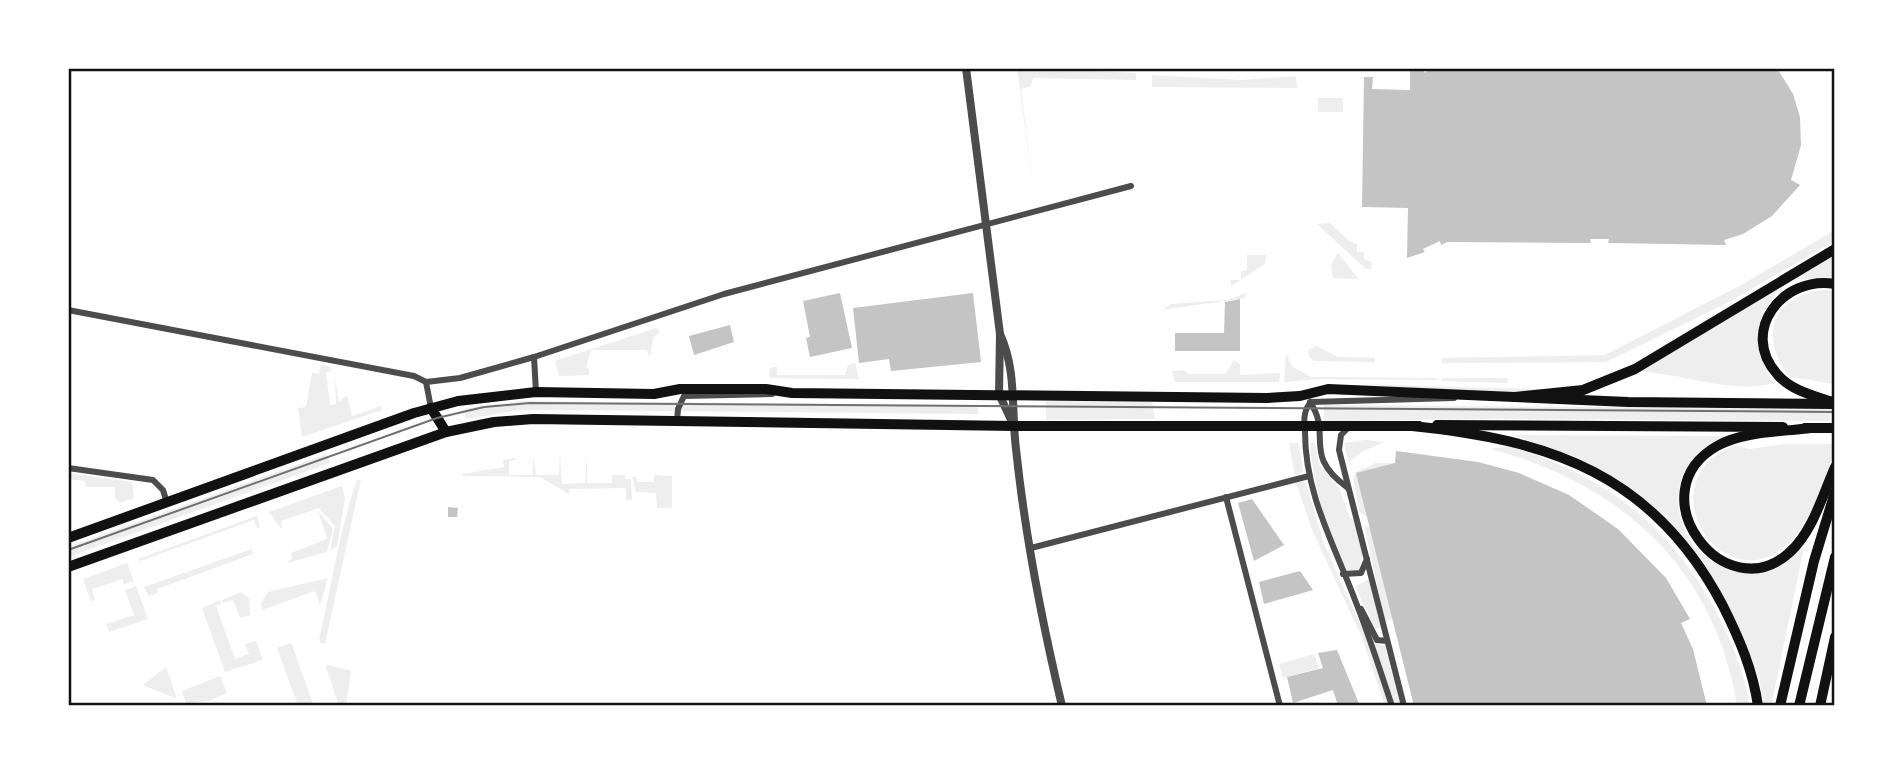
<svg xmlns="http://www.w3.org/2000/svg" width="1903" height="774" font-family="Literata,serif">
	<style>
		.green { fill: #eee }
		.building { fill: #c4c4c4 }
		.lines { fill: none; stroke-linecap: round; stroke-linejoin: round }
		.minor { stroke: #4c4c4c; stroke-width: 6 }
		.tertiary { stroke: #4c4c4c; stroke-width: 8 }
		.primary { stroke: #111; stroke-width: 10 }
		.trunk { stroke: #111; stroke-width: 10 }
		.tram { stroke: #707070; stroke-width: 2 }
		.neatline { fill: none; stroke: #111; stroke-width: 2.5 }
	</style>
	<rect width="100%" height="100%" fill="#fff"/>
	<g class="green">
		<polygon points="1017,68 1136,73 1136,80 1033,78 1031,86 1021,89 1035,202"/>
		<polygon points="1152,75 1242,80 1296,76 1297,88 1152,87"/>
		<rect x="1318" y="98" width="25" height="14"/>
		<polygon points="1330,223 1349,241 1357,244 1357,252 1364,252 1364,259 1372,262 1371,269 1366,269 1317,224"/>
		<polygon points="1835,230 1835,241 1727,303 1606,362 1442,363 1442,358 1605,355 1743,284"/>
		<polygon points="1338,253 1358,278 1357,279 1333,278 1331,265"/>
		<polygon points="1835,253 1835,277 1793,280"/>
		<polygon points="1247,255 1266,255 1265,264 1231,286 1231,280 1241,280 1241,271 1247,270"/>
		<path d="M1779,288C1777,295 1769,303 1765,310C1751,335 1760,361 1774,383C1728,395 1683,372 1637,372Z"/>
		<path d="M1825,290L1835,292V384L1790,377C1757,338 1773,294 1825,290Z"/>
		<polygon points="1246,293 1245,298 1162,310 1171,304 1227,300"/>
		<polygon points="656,328 660,332 653,338 650,357 647,350 591,350 586,367 589,368 589,375 559,376 555,361"/>
		<polygon points="1317,346 1338,357 1375,358 1375,362 1314,361 1309,357 1308,350"/>
		<polygon points="1286,354 1293,367 1311,377 1437,378 1437,380 1320,379 1284,382"/>
		<polygon points="1234,360 1240,364 1240,375 1280,373 1279,382 1175,382 1172,371 1183,370 1189,374 1226,374"/>
		<polygon points="855,363 859,379 770,378 769,370 773,367 777,367 777,375 845,375 848,365"/>
		<polygon points="321,364 331,367 332,371 326,372 330,405 336,404 335,378 339,402 347,395 352,416 381,406 382,410 302,437 298,408 306,407 312,373 319,374"/>
		<polygon points="1442,378 1508,378 1507,383 1442,381"/>
		<path d="M1357,384C1422,385 1487,389 1553,389L1548,392H1468Z"/>
		<polygon points="520,401 978,405 978,414 553,410 520,410 466,419 464,409"/>
		<polygon points="1046,401 1152,402 1155,419 1046,420"/>
		<polygon points="1324,405 1831,409 1830,421 1489,419 1324,421"/>
		<path d="M1513,435L1726,436C1716,443 1704,445 1695,456C1652,505 1698,583 1762,571C1780,568 1790,556 1804,548L1771,706H1764L1759,679L1745,643L1707,571L1626,485L1576,457Z"/>
		<polygon points="1365,440 1385,442 1363,451 1348,463 1344,443"/>
		<polygon points="1289,443 1299,443 1303,472 1295,476"/>
		<path d="M1310,443H1315L1319,464L1339,488L1350,518L1356,522L1363,551L1359,570H1347C1326,534 1313,484 1310,443Z"/>
		<path d="M1785,444H1835L1834,452C1823,483 1813,519 1789,543C1725,605 1642,483 1735,445L1749,449Z"/>
		<path d="M1508,446C1598,473 1667,521 1713,606C1730,638 1744,670 1750,706H1737C1715,568 1622,485 1491,449Z"/>
		<polygon points="560,453 562,484 585,483 587,453 587,483 612,483 612,475 625,475 625,479 631,479 632,500 626,500 626,488 569,489 569,494 540,477 462,476 462,474 504,467 503,460 515,458 516,460 509,461 509,475 533,475 533,455 536,475 559,475"/>
		<polygon points="327,454 330,463 68,557 68,547"/>
		<polygon points="1376,463 1395,463 1367,517 1359,512 1353,477 1356,472"/>
		<polygon points="68,473 132,482 134,498 120,503 115,498 115,487 86,487 85,481 68,479"/>
		<polygon points="654,475 672,476 672,508 657,508 656,493 636,492 632,477 636,477 637,482 654,482"/>
		<path d="M361,479L325,644L321,643L319,640C331,589 339,532 357,480Z"/>
		<polygon points="1302,481 1306,483 1324,544 1366,637 1389,706 1385,706 1361,635 1313,532 1296,483"/>
		<polygon points="342,486 345,498 337,546 330,551 335,526 319,508 281,521 282,530 269,512"/>
		<polygon points="318,511 333,529 327,552 287,563 292,558 291,553 327,539"/>
		<polygon points="257,516 260,527 257,528 254,520 140,561 138,559"/>
		<polygon points="1364,525 1370,527 1393,619 1385,621"/>
		<polygon points="252,549 253,554 157,589 158,593 149,596 144,587"/>
		<polygon points="127,563 134,581 124,584 122,579 92,589 95,600 91,601 83,579"/>
		<polygon points="328,578 320,605 315,591 262,610 261,603 268,592"/>
		<polygon points="1370,579 1381,627 1375,629 1355,586"/>
		<polygon points="136,586 148,619 109,632 106,624 134,615 125,590"/>
		<polygon points="241,592 249,598 250,615 240,618 233,600 223,603 222,600"/>
		<polygon points="220,600 221,604 216,606 235,659 249,654 245,644 256,641 263,660 225,672 202,608"/>
		<polygon points="1372,636 1378,644 1385,646 1401,706 1395,706"/>
		<polygon points="291,643 293,648 314,706 298,706 277,648"/>
		<polygon points="1314,654 1319,668 1283,678 1279,664"/>
		<polygon points="328,665 351,671 346,706 339,706 326,667"/>
		<polygon points="166,667 177,699 143,685"/>
		<polygon points="220,676 227,693 209,701 186,703 182,691"/>
	</g>
	<g class="building">
		<polygon points="1410,68 1422,68 1425,73 1432,68 1777,68 1793,94 1800,117 1801,145 1791,180 1800,185 1772,216 1743,234 1724,240 1726,245 1608,243 1609,239 1590,239 1591,243 1447,242 1441,245 1440,241 1423,249 1425,252 1407,258 1408,208 1362,207 1364,77 1373,77 1372,89 1410,90"/>
		<polygon points="840,293 852,348 810,357 806,338 810,337 803,301"/>
		<polygon points="973,293 981,362 891,371 889,359 859,363 853,308"/>
		<polygon points="1240,299 1240,351 1175,351 1175,333 1224,333 1225,302"/>
		<polygon points="730,325 734,342 694,355 689,336"/>
		<polygon points="1396,451 1478,462 1519,473 1569,495 1618,529 1666,578 1690,619 1681,623 1693,649 1707,706 1414,706 1356,473 1395,463"/>
		<polygon points="1252,499 1284,545 1254,561 1238,503"/>
		<polygon points="448,507 458,508 457,517 448,517"/>
		<polygon points="1300,571 1313,590 1264,604 1259,582"/>
		<polygon points="1337,650 1360,706 1338,706 1333,690 1293,703 1287,677 1323,668 1318,653"/>
	</g>
	<g class="lines">
		<g class="minor">
			<polyline points="68,310 414,376 426,382 460,378 534,357 724,294 1131,186"/>
			<polyline points="534,357 536,392"/>
			<polyline points="426,382 431,408"/>
			<path d="M1310,402C1333,436 1301,454 1348,488"/>
			<path d="M1311,402C1303,410 1304,422 1305,432C1305,494 1334,544 1355,600C1369,635 1380,670 1392,706"/>
			<polyline points="1311,402 1454,398"/>
			<polyline points="677,421 678,409 684,396 772,394"/>
			<polyline points="1350,426 1341,435 1339,450 1404,706"/>
			<polyline points="68,468 153,480 163,490 167,503"/>
			<polyline points="1226,497 1280,706"/>
			<polyline points="1031,548 1309,476"/>
			<polyline points="1343,574 1361,573 1367,559"/>
			<polyline points="1361,609 1377,640 1387,641"/>
		</g>
		<g class="tertiary">
			<polyline points="966,68 1000,334 999,394 1013,424"/>
			<path d="M1000,334C1017,371 1011,409 1016,449C1025,535 1042,622 1062,706"/>
		</g>
		<g class="primary">
			<polyline points="431,408 446,432"/>
			<polyline points="1437,425 1783,427"/>
			<polyline points="1805,428 1835,428"/>
			<polyline points="68,538 414,413 458,401 536,392 654,394 680,389 766,389 792,393 1267,398 1300,396 1328,389 1628,402 1834,404"/>
			<polyline points="68,567 446,432 494,422 533,419 1014,426 1419,426"/>
		</g>
		<g class="trunk">
			<path d="M1835,284C1783,275 1739,331 1777,374C1791,391 1815,396 1835,403"/>
			<polyline points="1515,397 1583,390 1635,369 1835,249"/>
			<path d="M1412,426C1550,440 1654,474 1723,606C1739,638 1753,670 1758,706"/>
			<path d="M1811,428C1781,432 1744,431 1717,446C1635,493 1725,612 1790,552C1813,531 1823,494 1835,467"/>
			<polyline points="1780,706 1814,561 1835,492"/>
			<polyline points="1799,706 1835,557"/>
			<polyline points="1820,706 1835,637"/>
		</g>
		<polyline class="tram" points="68,550 437,418 484,407 530,403 1835,412"/>
	</g>
	<rect width="1903" height="774" fill="none" stroke="#ffffff" stroke-width="140"/>
	<rect x="70" y="70" width="1763" height="634" class="neatline"/>
</svg>
